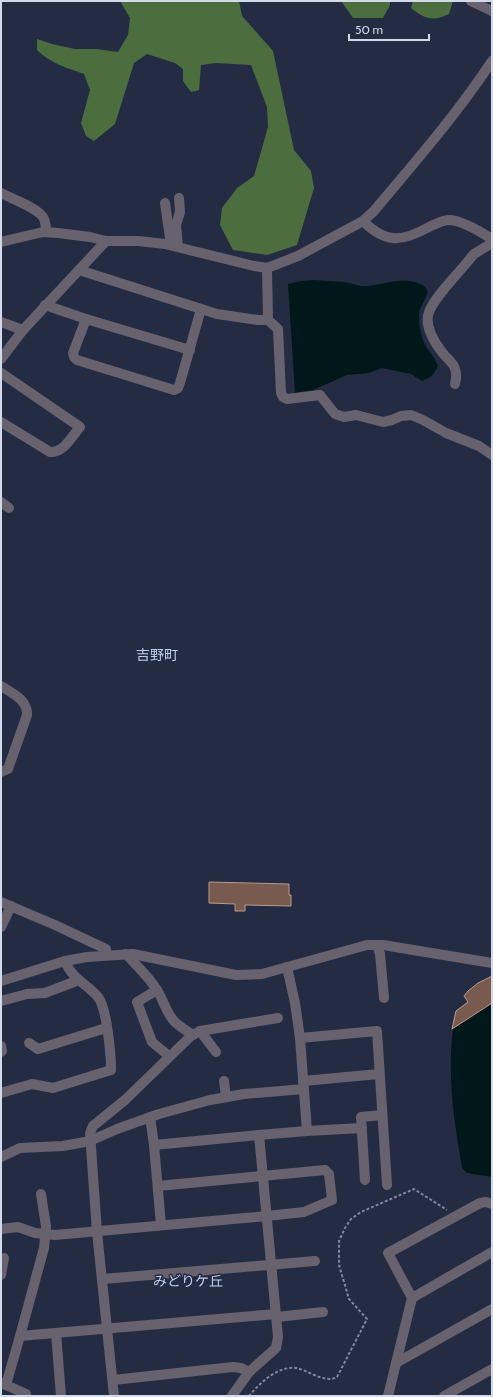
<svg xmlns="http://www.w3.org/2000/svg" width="493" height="1397" font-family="Cabin,'Noto Sans JP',sans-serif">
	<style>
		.forest { fill: #4c6d3d }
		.water { fill: #001819 }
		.building { fill: #785a4e; stroke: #bb9b8e }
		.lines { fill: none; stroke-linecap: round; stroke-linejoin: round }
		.path { stroke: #7f879a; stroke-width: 2; stroke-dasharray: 3 2; stroke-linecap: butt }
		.street { stroke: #67626e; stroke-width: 10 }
		.labels { text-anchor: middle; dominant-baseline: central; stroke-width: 3; stroke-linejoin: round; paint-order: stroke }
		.quarter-label { font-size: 14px; fill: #c1cdeb; stroke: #242c43 }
	</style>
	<rect width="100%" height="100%" fill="#242c43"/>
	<g class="forest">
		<path d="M120,1H239L242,16L273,51L294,150L311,171L314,188L297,245L267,255L233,250L220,225L222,208L237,188L254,176L268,127L267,107L251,65L216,63L201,65L199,90L191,92L183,81V69L175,63L147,54L134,63L115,124L94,141L86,136L81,123L90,90L84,74C67,68 50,63 37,50V39L52,44L75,49H96L118,52L128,35L130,18Z"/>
		<polygon points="341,1 390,1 390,5 383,18 353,18"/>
		<path d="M413,1H453L449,14C432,22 425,19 411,8Z"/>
	</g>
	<g class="water">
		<path d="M314,280C324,281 334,281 344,282C352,283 360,287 368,286C386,284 402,276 420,284C423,285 425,286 427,290C429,297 419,306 419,315C419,326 421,338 427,348C431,354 435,358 438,366C434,374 431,378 422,381L411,374L382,368L369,373L347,375L313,390L295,393L288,284L301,281Z"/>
		<path d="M492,1003V1177L467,1173L462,1168C454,1120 447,1077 453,1029Z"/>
	</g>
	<g class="building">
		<polygon points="209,882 289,884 289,895 291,895 291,906 245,905 245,911 235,911 235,904 209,903"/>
		<polygon points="492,976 492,1003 452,1029 456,1011 468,1002 464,996 468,991 478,983"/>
	</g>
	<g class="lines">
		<path class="path" d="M249,1396C260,1383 277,1366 296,1368C308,1370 325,1384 337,1377L367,1319L349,1299L339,1265V1241L345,1228L351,1219L361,1212L414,1189L447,1210"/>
		<g class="street">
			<polyline points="471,1 492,11"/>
			<path d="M1,193C12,199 36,207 43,217C46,222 46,227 46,232"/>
			<polyline points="165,203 171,245"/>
			<path d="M363,221C386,244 402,242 429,227C436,224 442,220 450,220C463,221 481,232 492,239"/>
			<path d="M1,242L43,232L58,233L90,237L106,241H138L165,244L254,266L267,268L298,256L363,221L374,211C415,162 457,114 492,61"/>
			<polyline points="178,247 176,225 180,212 179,198"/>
			<polyline points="267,268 268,320 278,329 281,393 283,397 287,399 320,395 335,414 344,417 356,415 383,422 392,420 401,416 411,415 423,420 446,433 479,446 492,455"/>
			<polyline points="79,270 217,314 258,320 268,320"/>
			<polyline points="45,305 86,319 190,350"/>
			<polyline points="86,319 73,353 74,357 77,360 174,390 178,388 180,383 201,309"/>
			<polyline points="1,322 23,330"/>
			<polyline points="1,359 23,330 106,241"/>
			<path d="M1,373L80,427C72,436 64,453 50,452L1,422"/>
			<path d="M455,384C456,380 457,374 455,369C453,362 446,358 442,352C434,342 424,325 429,312C436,295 457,275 469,260L474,254L492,243"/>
			<polyline points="1,502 9,508"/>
			<path d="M1,686C12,693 28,700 27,715L8,769L1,772"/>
			<polyline points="1,902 55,925 106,949 107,955"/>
			<polyline points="1,927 11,906"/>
			<polyline points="377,945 380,954 384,998"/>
			<path d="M126,954C136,965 147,975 155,987C163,997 166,1014 175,1022C180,1027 187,1031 193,1035"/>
			<polyline points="1,981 65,961 87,957 133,954 236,975 262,974 367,945 383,945 492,963"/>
			<polyline points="157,990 137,1002 152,1042 169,1056"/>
			<polyline points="1,1001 27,994 45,993 79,980"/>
			<polyline points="200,1031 216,1052"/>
			<polyline points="300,1038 377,1031 387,1185"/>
			<polyline points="29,1043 38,1049 106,1028"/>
			<polyline points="1,1046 2,1051 1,1052"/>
			<polyline points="224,1081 226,1097"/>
			<polyline points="303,1081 379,1074"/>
			<path d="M1,1093L32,1084L53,1088L111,1070C111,1055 107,1008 98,997C87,984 72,979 65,961"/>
			<polyline points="150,1117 154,1145 161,1225"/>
			<polyline points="307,1131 362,1128"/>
			<polyline points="154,1145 259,1135"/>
			<polyline points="1,1157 20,1148 63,1146 90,1141 117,1129 159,1114 210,1100 244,1094 304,1089"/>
			<polyline points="365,1180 361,1117 382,1115"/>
			<polyline points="1,1229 18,1227 35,1233 55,1235 267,1216 304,1212 332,1200 329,1174 325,1170 158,1186"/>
			<polyline points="1,1275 4,1258"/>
			<polyline points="103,1279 315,1261"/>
			<polyline points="412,1298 492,1252"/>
			<polyline points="277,1317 323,1312"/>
			<polyline points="56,1333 61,1396"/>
			<polyline points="20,1336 44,1248 46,1226 41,1194"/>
			<polyline points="396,1363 492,1309"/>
			<polyline points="113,1380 233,1367 241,1368 249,1372"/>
			<polyline points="1,1383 6,1385 20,1336 276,1314"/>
			<polyline points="6,1385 26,1394 25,1396"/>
			<polyline points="114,1396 97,1232 90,1133 93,1126 125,1100 191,1036 200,1031 278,1018"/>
			<polyline points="232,1396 249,1372 276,1348 278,1337 259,1135 307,1131 300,1038 295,1003 287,967"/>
			<polyline points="388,1396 412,1298 388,1253 480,1203 486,1202 492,1204"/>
			<polyline points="444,1396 492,1369"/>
		</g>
	</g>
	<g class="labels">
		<g class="quarter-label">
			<text x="157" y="655">吉野町</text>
			<text x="188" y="1281">みどりケ丘</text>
		</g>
	</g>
	<rect width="493" height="1397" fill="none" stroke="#d2d9e8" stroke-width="4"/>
	<path d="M349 34v6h80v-6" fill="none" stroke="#d2d9e8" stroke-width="2"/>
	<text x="355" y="34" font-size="12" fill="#d2d9e8" stroke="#242c43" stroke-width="3" paint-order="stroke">50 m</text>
</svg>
